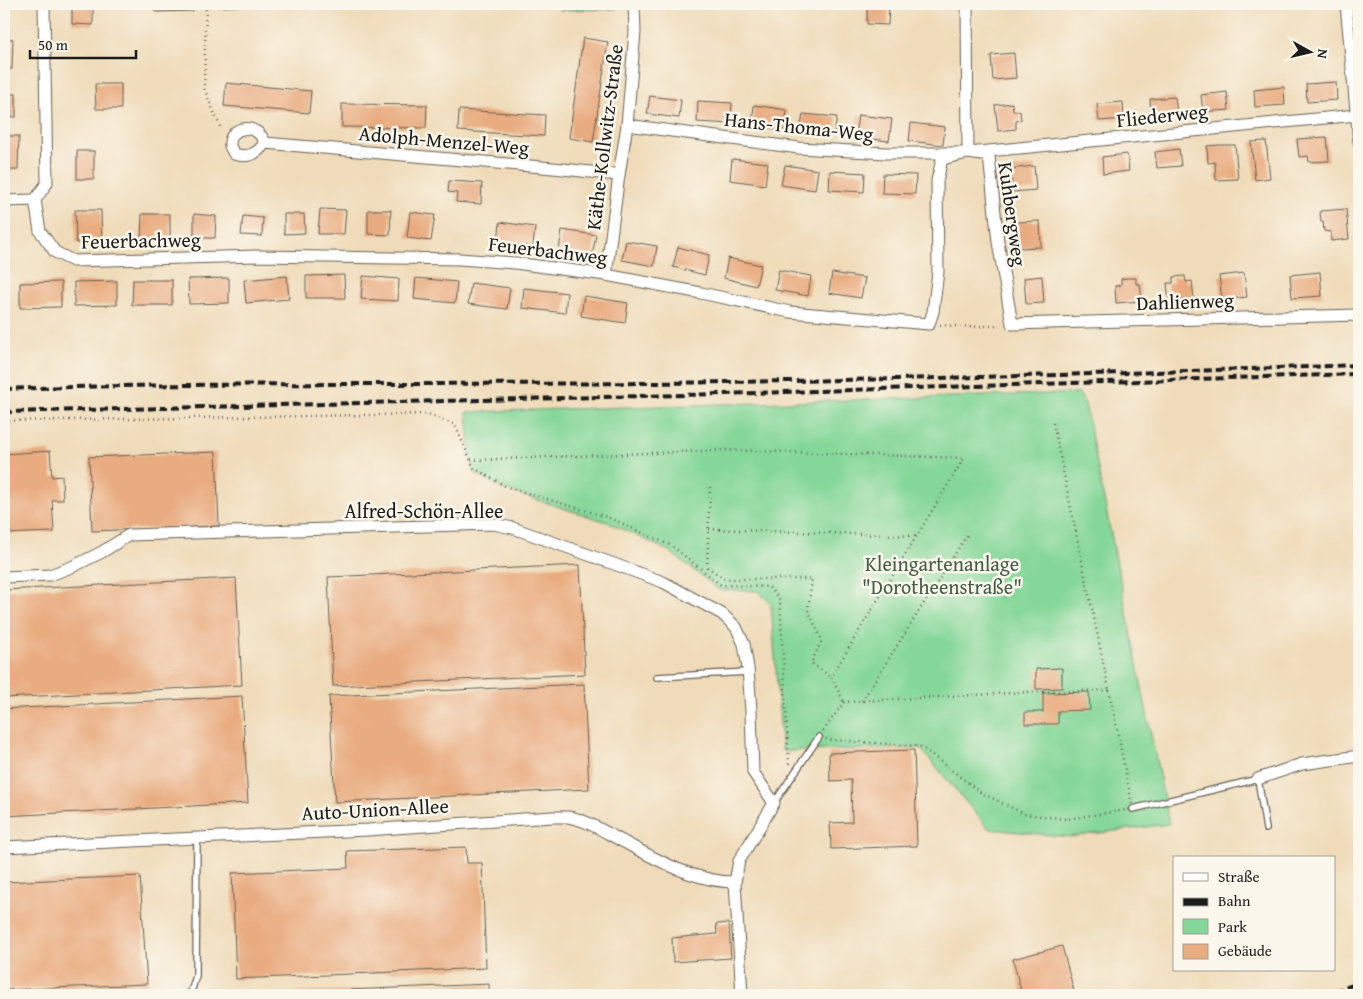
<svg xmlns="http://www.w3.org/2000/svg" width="1363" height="999" font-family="'Gentium Book Plus',serif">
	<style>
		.green { fill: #85d799; stroke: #507a5a }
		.building { fill: #e9ac80 }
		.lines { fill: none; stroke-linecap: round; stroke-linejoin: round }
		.lane-casing { stroke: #665f53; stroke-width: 8 }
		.street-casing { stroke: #665f53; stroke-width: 13 }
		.path { stroke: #665f53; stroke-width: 2.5; stroke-dasharray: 1 4; stroke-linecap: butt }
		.lane { stroke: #fff; stroke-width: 5.5 }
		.street { stroke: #fff; stroke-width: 11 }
		.rail { stroke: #1c1c1c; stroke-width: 4; stroke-dasharray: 8 4; stroke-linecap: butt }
		.labels { text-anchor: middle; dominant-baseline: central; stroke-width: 5; stroke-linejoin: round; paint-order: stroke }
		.street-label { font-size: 20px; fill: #1c1c1c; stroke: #fbf7ec }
		.park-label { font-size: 20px; fill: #415d48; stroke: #fbf7ec }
	</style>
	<rect width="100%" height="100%" fill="#fbf7ec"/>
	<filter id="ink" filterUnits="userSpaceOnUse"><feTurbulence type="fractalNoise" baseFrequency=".02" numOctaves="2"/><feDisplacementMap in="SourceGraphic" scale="10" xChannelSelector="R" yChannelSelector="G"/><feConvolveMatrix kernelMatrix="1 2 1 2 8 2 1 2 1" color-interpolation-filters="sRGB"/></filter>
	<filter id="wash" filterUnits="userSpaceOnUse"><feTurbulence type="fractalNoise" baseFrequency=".0096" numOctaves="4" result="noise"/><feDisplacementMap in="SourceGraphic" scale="20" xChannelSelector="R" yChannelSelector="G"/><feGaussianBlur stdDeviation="1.12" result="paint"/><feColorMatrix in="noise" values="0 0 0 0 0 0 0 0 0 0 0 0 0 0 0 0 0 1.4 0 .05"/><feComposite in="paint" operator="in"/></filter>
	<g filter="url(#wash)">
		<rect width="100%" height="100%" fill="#efdbb9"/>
		<g class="green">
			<polygon points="560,4 616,4 616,9 560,10"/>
			<polygon points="1352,4 1359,4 1359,73"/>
			<polygon points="1079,393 1085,404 1169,824 1069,837 989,829 920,748 782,751 771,604 758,591 719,590 669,551 607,522 502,489 472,471 467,412"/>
		</g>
		<g id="blocks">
			<g class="building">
				<polygon points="83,4 93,4 93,25 72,24 72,7 83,7"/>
				<polygon points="155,4 192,4 193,11 155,12"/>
				<polygon points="219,4 268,4 268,5 219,7"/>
				<polygon points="867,4 877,4 877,7 889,7 888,25 867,24"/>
				<rect x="920" y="4" width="15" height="4"/>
				<polygon points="4,38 13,39 12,69 4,69"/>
				<polygon points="583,38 608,42 593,142 569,138"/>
				<polygon points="1014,53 1016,78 993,80 991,55"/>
				<polygon points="1336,82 1337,100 1307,102 1306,84"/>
				<polygon points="226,83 311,91 309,113 224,106"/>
				<polygon points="95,84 121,84 121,109 96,109"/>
				<polygon points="1284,87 1285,105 1255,107 1254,90"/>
				<polygon points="1227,92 1229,110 1203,112 1201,95"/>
				<rect x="4" y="94" width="12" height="23"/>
				<polygon points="650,96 681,100 679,118 647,114"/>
				<polygon points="1175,97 1177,114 1151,116 1150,99"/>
				<polygon points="698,101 732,103 731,124 697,122"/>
				<polygon points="1123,102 1124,119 1099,121 1097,104"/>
				<polygon points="1012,103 1013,111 1020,111 1021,120 1016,121 1016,129 998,131 995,105"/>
				<polygon points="342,104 427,105 426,128 342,127"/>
				<polygon points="754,105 787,110 785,130 752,126"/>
				<polygon points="459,110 545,115 544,136 458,131"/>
				<polygon points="803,114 837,117 834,136 800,132"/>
				<polygon points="858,115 892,119 889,141 855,137"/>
				<polygon points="911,123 945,127 943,145 909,141"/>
				<polygon points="4,136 19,136 18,170 4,170"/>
				<polygon points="1327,137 1329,161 1309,162 1308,156 1299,157 1297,139"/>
				<polygon points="1266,141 1270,178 1255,180 1251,142"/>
				<polygon points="1220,145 1235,145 1238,179 1216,180 1215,162 1208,163 1207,146"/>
				<polygon points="1179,149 1181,166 1157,168 1155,152"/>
				<rect x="77" y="151" width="17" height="28"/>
				<polygon points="1127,154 1129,171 1103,174 1102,157"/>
				<polygon points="732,159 768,163 765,185 730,180"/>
				<polygon points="785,165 818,170 815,190 781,185"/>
				<polygon points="1034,166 1036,190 1012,192 1010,169"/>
				<polygon points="830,171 865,173 864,192 829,190"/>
				<polygon points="883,174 916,175 915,194 882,193"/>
				<polygon points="449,181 482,183 481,204 456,202 457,193 448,192"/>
				<polygon points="320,209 346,210 344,234 318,234"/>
				<polygon points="1346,209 1349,239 1331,241 1331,232 1324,231 1323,222 1321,222 1320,211"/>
				<polygon points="75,210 101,210 102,243 76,243"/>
				<polygon points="368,210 391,210 390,235 368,234"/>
				<polygon points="410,212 435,215 431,241 407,238"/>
				<polygon points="142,214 170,214 170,242 141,241"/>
				<polygon points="194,214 216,216 215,238 194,238"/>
				<polygon points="284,214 304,214 305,233 284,234"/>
				<polygon points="243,216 263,218 262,236 241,235"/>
				<polygon points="1040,221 1041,247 1019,248 1017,222"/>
				<polygon points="500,222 535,227 533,247 498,243"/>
				<polygon points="562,230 596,235 592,256 559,250"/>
				<polygon points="4,237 6,237 7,266 4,266"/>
				<polygon points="626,241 657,246 654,266 622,260"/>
				<polygon points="678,247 709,255 705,275 673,267"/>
				<polygon points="728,258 761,265 756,286 724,278"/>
				<polygon points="779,270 811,276 808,296 775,290"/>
				<polygon points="1320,272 1322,296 1292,298 1290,275"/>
				<polygon points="832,273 865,278 861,298 829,293"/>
				<polygon points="1244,273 1247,297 1222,300 1219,276"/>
				<polygon points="344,275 345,298 306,298 306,276"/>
				<polygon points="287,276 289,299 246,303 244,280"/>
				<polygon points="363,276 399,279 398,301 361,299"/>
				<polygon points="1042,276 1044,303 1026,304 1024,278"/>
				<polygon points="1185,276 1186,282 1192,281 1194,299 1169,302 1167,283 1173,283 1173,277"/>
				<polygon points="229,278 229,303 189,304 188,279"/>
				<polygon points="416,278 457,282 455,303 414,299"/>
				<polygon points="1127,278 1136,278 1136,284 1140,284 1142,301 1116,303 1115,286 1121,285 1121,279"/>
				<polygon points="133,280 172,280 172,305 132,305"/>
				<polygon points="117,281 117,305 74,306 74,282"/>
				<polygon points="61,282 61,307 20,308 20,283"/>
				<polygon points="471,283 510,288 507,309 468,304"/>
				<polygon points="524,288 567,293 565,313 522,308"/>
				<polygon points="584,296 628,303 625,323 581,316"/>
				<polygon points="50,451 52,477 62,476 63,500 52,500 54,532 4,534 4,454"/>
				<polygon points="216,452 219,526 92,531 89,457"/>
				<polygon points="580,565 585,674 333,686 328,577"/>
				<polygon points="236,578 242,685 4,698 4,590"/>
				<polygon points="1062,668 1062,688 1036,689 1036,669"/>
				<polygon points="584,684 589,789 335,802 329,696"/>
				<polygon points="1089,692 1090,710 1058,711 1058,724 1025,724 1025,712 1043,712 1043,693"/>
				<polygon points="242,696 248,803 4,816 4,709"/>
				<polygon points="914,750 917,846 831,849 830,823 852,822 851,780 830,781 829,753"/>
				<polygon points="466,847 467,863 482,863 486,968 236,979 232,873 348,868 347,851"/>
				<polygon points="140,876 147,984 4,990 4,882"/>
				<polygon points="729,923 731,958 673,962 672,938 717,934 716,924"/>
				<polygon points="1062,946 1075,995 1022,995 1013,959"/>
				<polygon points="489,984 489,995 255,995 255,994"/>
			</g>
		</g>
	</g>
	<g filter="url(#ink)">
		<use href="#blocks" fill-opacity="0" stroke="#665f53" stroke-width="1"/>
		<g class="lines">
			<g class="lane-casing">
				<g id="lane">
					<polyline points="657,677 748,672"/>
					<polyline points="774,803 819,737"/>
					<polyline points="1133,809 1258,779 1266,829"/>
					<polyline points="190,995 196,976 197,838"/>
				</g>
			</g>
			<g class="street-casing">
				<g id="street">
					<polyline points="967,4 968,153 989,156 998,242 1012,324 1359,315"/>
					<polyline points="1346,4 1359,142"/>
					<polyline points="627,125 799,148 886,153 968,153 1357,115 1359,115"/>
					<path d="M265,143C257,121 228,126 230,146C231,149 233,151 234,154C248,158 256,155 265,143L553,168L619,175"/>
					<polyline points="35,200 40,231 55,252 73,261 258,256 459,259 515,263 606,275 701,293 790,312 929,324 933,312 938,272 937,181 942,159 968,153"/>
					<polyline points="35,200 47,183 44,4"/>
					<polyline points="4,201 35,200"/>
					<polyline points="606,275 619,175 627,125 635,32 634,4"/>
					<polyline points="4,577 50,575 74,566 102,552 129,535 493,524 513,528 614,564 663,582 722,614 736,627 744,644 748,668 751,711 753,772 774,803 739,861 735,882 742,995"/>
					<polyline points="1258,779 1302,764 1359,756"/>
					<path d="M4,847L368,830L552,817C557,817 563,817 568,817C588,820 606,833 624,842C657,860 696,882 735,882"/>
				</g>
			</g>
			<g class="path">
				<polyline points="206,4 204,88 221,129"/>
				<polyline points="940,325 972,327 1000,325"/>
				<polyline points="4,421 428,414 455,425 474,468 507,487 607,517 672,546 721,585 769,587 780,600 789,764"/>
				<polyline points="1053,423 1109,690"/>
				<polyline points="471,460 728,450 964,458 831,677 844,702"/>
				<polyline points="710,487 707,567 725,579 812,579 808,610 822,640 811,663 831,677"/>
				<polyline points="709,529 916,536"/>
				<polygon points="1109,690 1133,809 1066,819 1024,814 980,792 920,746 830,740 819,737 844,702 1029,692"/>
				<polyline points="862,701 969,532"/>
			</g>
			<use href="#lane" class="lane"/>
			<use href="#street" class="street"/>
			<g class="rail">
				<path d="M4,389C244,381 485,386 726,382C937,379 1148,373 1359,365"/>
				<polyline points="4,412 721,394 1359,374"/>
				<polyline points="1323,995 1359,983"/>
				<polyline points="1356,995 1359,994"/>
			</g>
		</g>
	</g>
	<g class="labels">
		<g class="street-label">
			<text transform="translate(1162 115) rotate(-6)">Fliederweg</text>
			<text transform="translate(799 126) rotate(6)">Hans-Thoma-Weg</text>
			<text transform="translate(604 137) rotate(-83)">Käthe-Kollwitz-Straße</text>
			<text transform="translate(444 140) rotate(5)">Adolph-Menzel-Weg</text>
			<text transform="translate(1013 214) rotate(82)">Kuhbergweg</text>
			<text transform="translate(141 240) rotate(-1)">Feuerbachweg</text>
			<text transform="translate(548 250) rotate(7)">Feuerbachweg</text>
			<text transform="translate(1185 301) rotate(-2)">Dahlienweg</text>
			<text x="424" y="510">Alfred-Schön-Allee</text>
			<text transform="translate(375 809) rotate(-3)">Auto-Union-Allee</text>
		</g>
		<g class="park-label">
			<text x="942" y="563">Kleingartenanlage<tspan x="942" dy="23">"Dorotheenstraße"</tspan></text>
		</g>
	</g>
	<rect width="1363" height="999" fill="none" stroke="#fbf7ec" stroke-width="20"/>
	<rect x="1173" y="856" width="162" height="115" fill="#fbf7ec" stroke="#a29f99"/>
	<rect x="1183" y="873" width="25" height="8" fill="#ffffff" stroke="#a29f99"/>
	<text x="1218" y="882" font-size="15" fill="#1c1c1c">Straße</text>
	<rect x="1183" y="898" width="25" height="8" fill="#1c1c1c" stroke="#a29f99"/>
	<text x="1218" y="906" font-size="15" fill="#1c1c1c">Bahn</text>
	<rect x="1183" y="919" width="25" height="15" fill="#85d799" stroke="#a29f99"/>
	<text x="1218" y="932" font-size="15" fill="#1c1c1c">Park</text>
	<rect x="1183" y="944" width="25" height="15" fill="#e9ac80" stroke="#a29f99"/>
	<text x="1218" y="956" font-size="15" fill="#1c1c1c">Gebäude</text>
	<g transform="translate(1310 52) rotate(98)" stroke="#fbf7ec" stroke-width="4" paint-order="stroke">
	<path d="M0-4L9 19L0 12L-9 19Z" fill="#1c1c1c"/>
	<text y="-8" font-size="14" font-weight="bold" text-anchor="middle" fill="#1c1c1c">N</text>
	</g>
	<path d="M30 50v8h106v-8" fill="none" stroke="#1c1c1c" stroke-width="2.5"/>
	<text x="38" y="50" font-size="15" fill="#1c1c1c" stroke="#fbf7ec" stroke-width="4" paint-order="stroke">50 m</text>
</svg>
